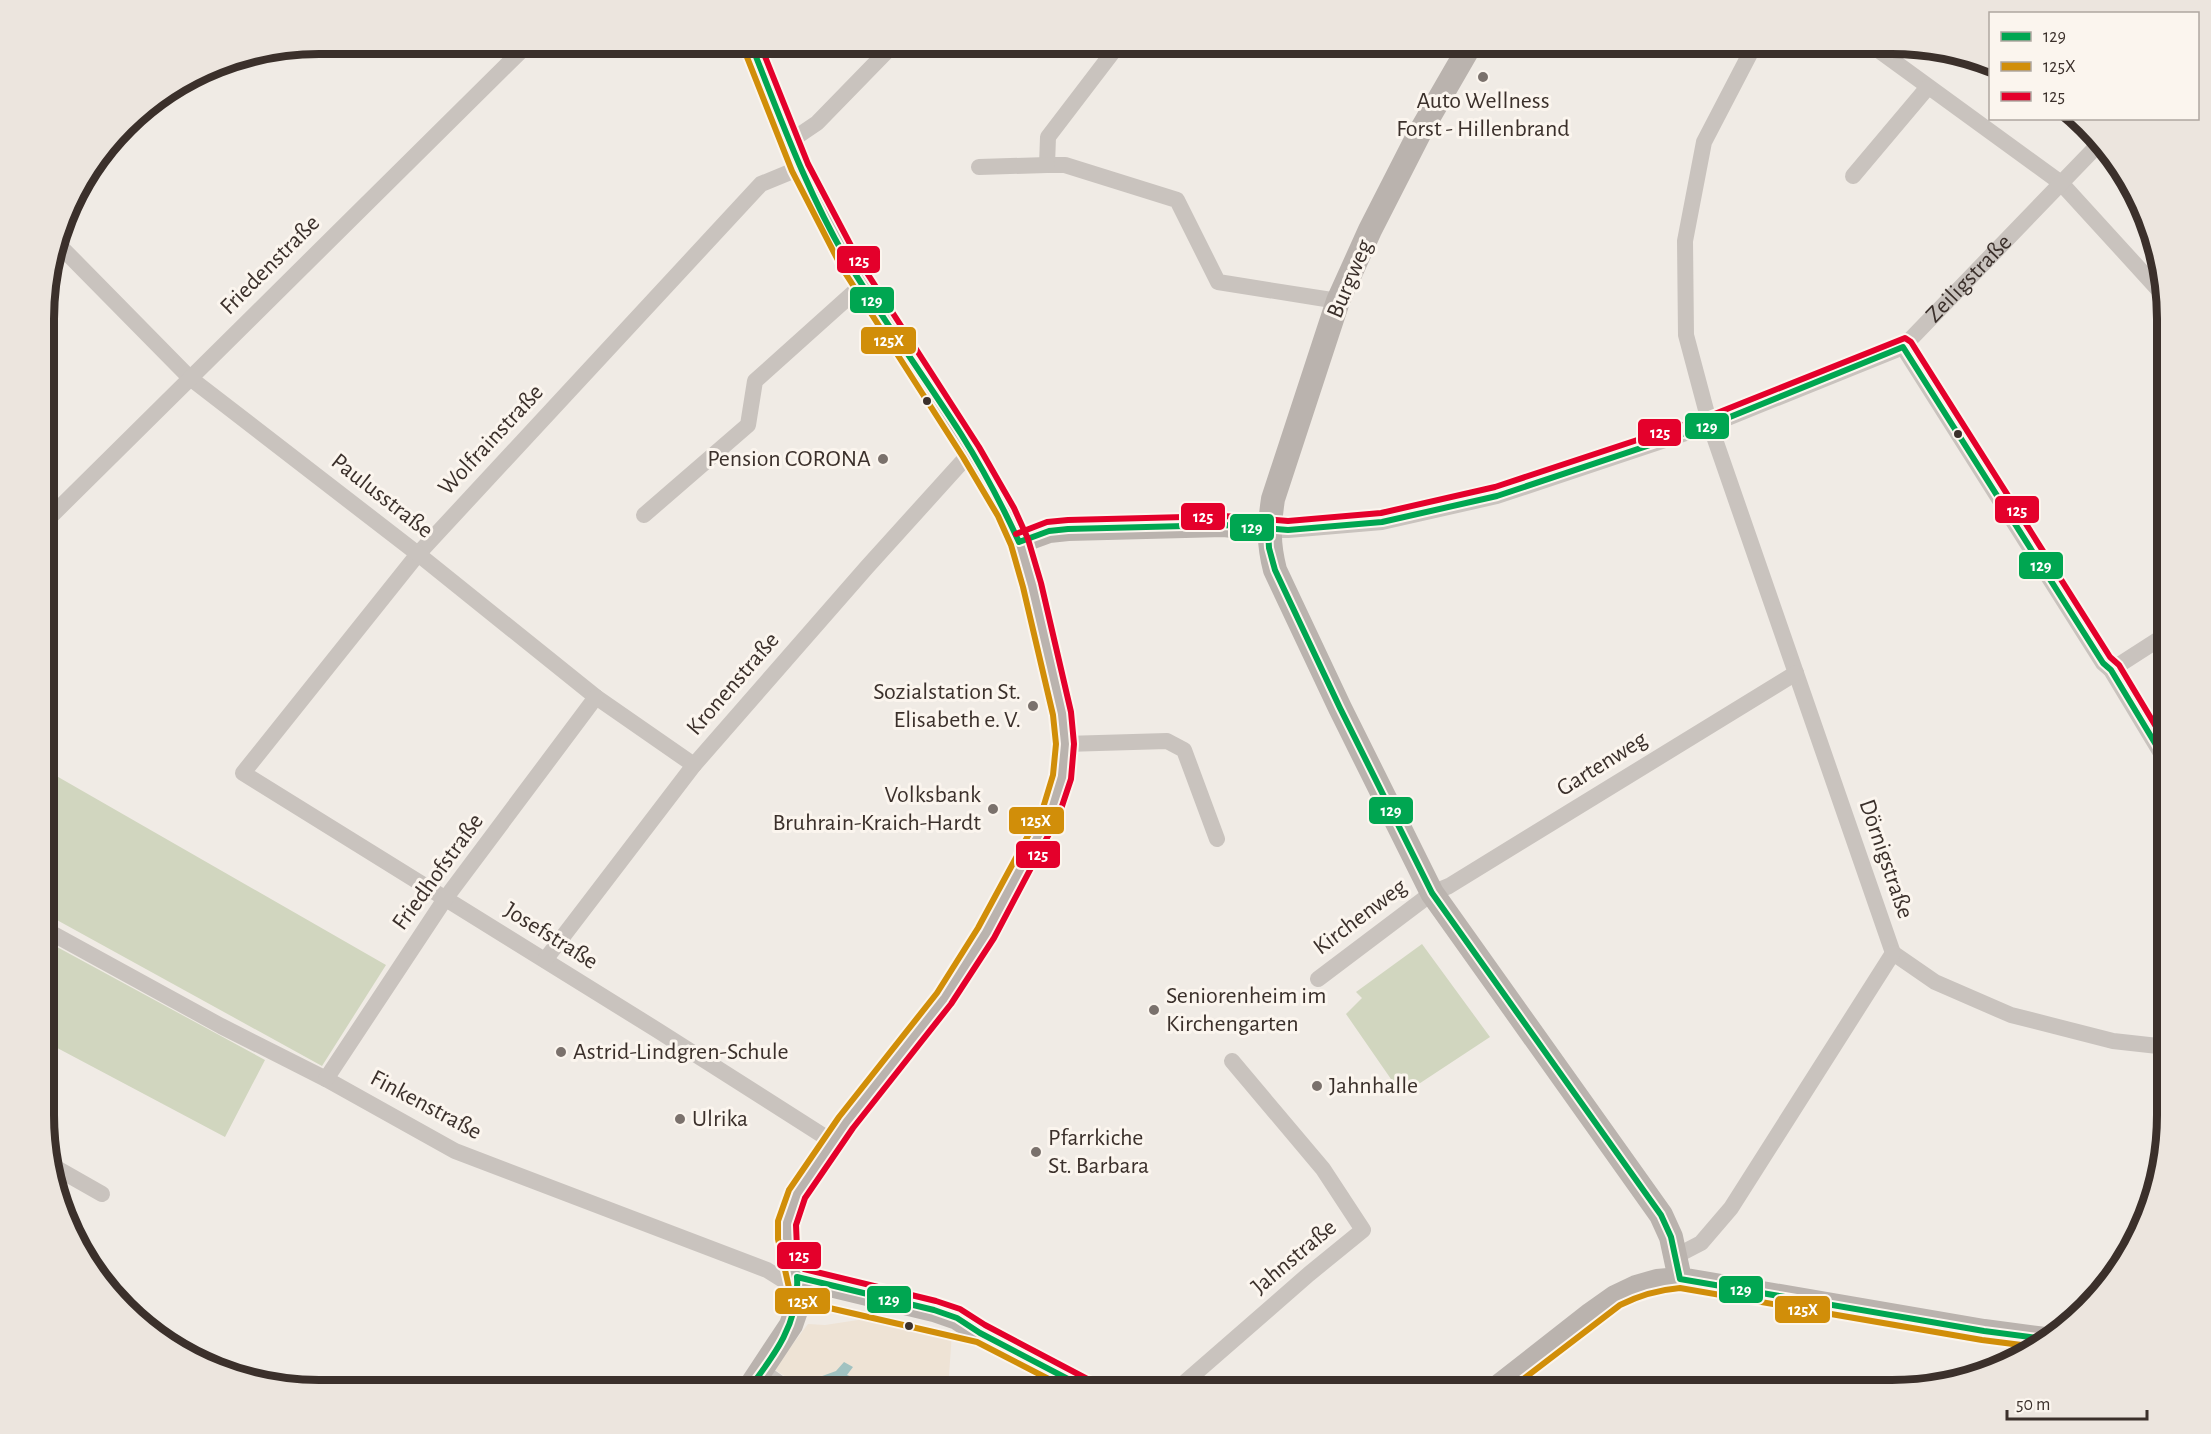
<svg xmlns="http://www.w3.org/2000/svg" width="2211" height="1434" viewBox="0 0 2211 1434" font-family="'Alegreya Sans',sans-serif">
  <rect width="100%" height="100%" fill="#f0ebe5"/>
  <path fill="#d1d6bf" d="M46,770l340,195 -64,101 -276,-152z
    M46,941l219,119 -40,77 -179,-95z
    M1422,944l68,93 -88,58 -56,-81 16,-16 -6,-6z"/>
  <path fill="#eee3d5" d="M861,1310l91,22 -4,58h-148l-5,-7 -21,-14 34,-45 17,1 33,-5z"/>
  <path fill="#a1c2c1" d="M844,1362l9,5 -6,8 11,4 13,-2v3l-32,10h-21l-4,-11 22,-8z"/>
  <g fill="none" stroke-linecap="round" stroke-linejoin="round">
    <g stroke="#c9c3be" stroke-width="16">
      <path d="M1119,44l-71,93 -1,28h18l112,35 41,82 120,19"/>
      <path d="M1755,44l-51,98 -19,99 1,94 24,90 183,528"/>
      <path d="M1870,44l191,139 105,115"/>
      <path d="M789,142l28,-19 77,-79"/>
      <path d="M979,167l68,-2"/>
      <path d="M800,168l-39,16 -343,370 -175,219 414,257 176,112"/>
      <path d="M1853,176l75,-89"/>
      <path d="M58,244l132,134 228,176 178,143 98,68"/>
      <path d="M1903,347l200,316 8,7 56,93"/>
      <path d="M644,515l104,-90 7,-44 107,-96"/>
      <path d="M46,521l482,-477"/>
      <path id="s1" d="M1268,530h20l94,-8 115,-26 213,-71 193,-78 194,-201"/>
      <path d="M2111,670l56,-36"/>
      <path d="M1065,744l102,-3 17,9 33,89"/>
      <path d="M46,930l175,96 105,53 129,72 312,119 32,20"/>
      <path d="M1893,953l42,29 76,33 102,26 54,6"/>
      <path d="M545,960l149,-195 173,-198 104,-115"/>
      <path d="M1318,979l114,-86 17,-7 347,-213"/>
      <path d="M326,1079l119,-180 151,-202"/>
      <path d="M51,1165l51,29"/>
      <path d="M1676,1256l25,-13 30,-35 162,-255"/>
      <path d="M762,1371l27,19"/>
      <path d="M1176,1390l133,-116 54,-44 -40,-61 -91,-108"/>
    </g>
    <path stroke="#bab3ae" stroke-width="24" d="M1471,44l-52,90 -49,96 -32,71 -65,198c-4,27 -5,44 2,71l65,138 92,185 229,322 10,22 9,42
      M1019,542l30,-11 19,-2 156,-4 44,5
      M797,1277l137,33 23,8 23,15 109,57
      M748,1390l43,-65 8,-23v-12l-12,-51v-16l10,-29 49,-71 98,-125 42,-65 65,-121 11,-35 3,-33 -3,-30 -30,-129 -13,-43 -13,-30 -35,-60 -121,-188 -50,-96 -49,-124
      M1494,1390l97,-76 24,-17 21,-10 21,-6 23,-2 304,52 61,8"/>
    <g stroke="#fbf5ee" stroke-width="10">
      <path id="bus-1" d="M751,44c30,76 58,153 100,223 35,57 74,111 110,167 22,35 41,71 58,108
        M1268,530l1,18 6,22 65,138 92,185 229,322 10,22 9,42 304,52 61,8
        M1019,542l30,-11 19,-2 156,-4 64,5 94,-8 115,-26 213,-71 193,-78 200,316 8,7 56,93
        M748,1390c26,-34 52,-68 49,-113l137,33 23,8 23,15 109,57"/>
    </g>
    <g stroke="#fbf5ee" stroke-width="10">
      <path id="bus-2" d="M743,47l49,124 50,97 121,189 35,59 13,29 12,42 30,128 3,29 -3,31 -10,33 -65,120 -41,65 -98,124 -50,73 -11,31v18l12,53 4,6 18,6 165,38 93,48
        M1509,1390l111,-85c20,-10 37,-15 60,-17l302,52 55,7"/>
    </g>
    <g stroke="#fbf5ee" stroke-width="10">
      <path id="bus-3" d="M760,44l48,120 50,95 121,188 35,61 14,31 13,44 30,129 3,32 -3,35 -12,36 -65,123 -43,66 -98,124 -48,70 -9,27 1,24 7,20 132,32 24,8 25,16 108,57
        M1016,534l31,-12 21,-2 156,-4 64,5 93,-8 114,-26 212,-70 198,-79 6,4 199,315 9,8 48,80"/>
    </g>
    <use href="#bus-1" stroke="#00a651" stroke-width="6"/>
    <use href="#bus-2" stroke="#d18e09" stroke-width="6"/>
    <use href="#bus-3" stroke="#e4002b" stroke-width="6"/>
  </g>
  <g fill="#7a716c" stroke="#fbf5ee" stroke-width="2">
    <circle cx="1483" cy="77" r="6"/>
    <circle cx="883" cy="459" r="6"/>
    <circle cx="1033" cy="706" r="6"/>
    <circle cx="993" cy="809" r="6"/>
    <circle cx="1154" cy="1010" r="6"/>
    <circle cx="561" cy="1052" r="6"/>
    <circle cx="1317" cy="1086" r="6"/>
    <circle cx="680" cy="1119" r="6"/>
    <circle cx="1036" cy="1152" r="6"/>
  </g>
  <g fill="#3b302b" stroke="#fbf5ee" stroke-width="2">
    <circle cx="927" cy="401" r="5"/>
    <circle cx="1958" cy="434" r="5"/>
    <circle cx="909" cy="1326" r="5"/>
  </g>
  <g text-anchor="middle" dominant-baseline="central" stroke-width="6" stroke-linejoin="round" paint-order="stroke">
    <g font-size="24" fill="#3b302b" stroke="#fbf5ee" text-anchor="start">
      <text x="1483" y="101" text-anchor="middle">Auto Wellness<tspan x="1483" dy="28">Forst - Hillenbrand</tspan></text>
      <text x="871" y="459" text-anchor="end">Pension CORONA</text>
      <text x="1021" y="692" text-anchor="end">Sozialstation St.<tspan x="1021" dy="28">Elisabeth e. V.</tspan></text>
      <text x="981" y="795" text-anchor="end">Volksbank<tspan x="981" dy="28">Bruhrain-Kraich-Hardt</tspan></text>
      <text x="1166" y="996">Seniorenheim im<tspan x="1166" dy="28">Kirchengarten</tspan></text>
      <text x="573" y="1052">Astrid-Lindgren-Schule</text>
      <text x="1329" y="1086">Jahnhalle</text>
      <text x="692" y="1119">Ulrika</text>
      <text x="1048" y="1138">Pfarrkiche<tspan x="1048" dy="28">St. Barbara</tspan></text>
    </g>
    <g font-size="24" fill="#3b302b" stroke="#fbf5ee">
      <text transform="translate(270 265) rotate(-45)">Friedenstraße</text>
      <text stroke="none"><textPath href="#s1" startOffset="760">Zeiligstraße</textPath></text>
      <text transform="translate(1350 279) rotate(-67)">Burgweg</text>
      <text transform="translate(491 440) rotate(-47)">Wolfrainstraße</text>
      <text transform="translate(382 496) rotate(38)">Paulusstraße</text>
      <text transform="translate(733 684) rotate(-49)">Kronenstraße</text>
      <text transform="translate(1602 764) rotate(-32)">Gartenweg</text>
      <text transform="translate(1886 859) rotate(71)">Dörnigstraße</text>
      <text transform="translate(438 872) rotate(-54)">Friedhofstraße</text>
      <text transform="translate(1360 917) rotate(-37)">Kirchenweg</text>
      <text transform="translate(551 936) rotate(32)">Josefstraße</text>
      <text transform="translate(426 1105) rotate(28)">Finkenstraße</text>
      <text transform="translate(1294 1257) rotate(-40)">Jahnstraße</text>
    </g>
  </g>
  <path d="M0 0H2211V1434H0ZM319 54H1892A265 265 0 0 1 2157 319V1115A265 265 0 0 1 1892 1380H319A265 265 0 0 1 54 1115V319A265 265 0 0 1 319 54Z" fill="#ece5de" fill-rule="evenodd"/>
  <path fill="none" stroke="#3b302b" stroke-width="8" d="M319 54H1892A265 265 0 0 1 2157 319V1115A265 265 0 0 1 1892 1380H319A265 265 0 0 1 54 1115V319A265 265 0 0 1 319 54Z"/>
  <g stroke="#fbf5ee" stroke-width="2">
    <rect x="836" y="245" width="45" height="29" rx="6" fill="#e4002b"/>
    <rect x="849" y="286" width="46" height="28" rx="6" fill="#00a651"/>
    <rect x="860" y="326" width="57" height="29" rx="6" fill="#d18e09"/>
    <rect x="1684" y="412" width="46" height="28" rx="6" fill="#00a651"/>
    <rect x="1637" y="418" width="45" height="29" rx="6" fill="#e4002b"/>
    <rect x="1994" y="495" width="46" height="29" rx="6" fill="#e4002b"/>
    <rect x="1180" y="502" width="46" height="29" rx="6" fill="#e4002b"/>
    <rect x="1229" y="513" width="46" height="29" rx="6" fill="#00a651"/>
    <rect x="2018" y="551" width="46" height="29" rx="6" fill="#00a651"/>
    <rect x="1368" y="796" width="46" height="29" rx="6" fill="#00a651"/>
    <rect x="1008" y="806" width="57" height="29" rx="6" fill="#d18e09"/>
    <rect x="1015" y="840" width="46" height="29" rx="6" fill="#e4002b"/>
    <rect x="776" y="1241" width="46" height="29" rx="6" fill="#e4002b"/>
    <rect x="1718" y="1275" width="46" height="29" rx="6" fill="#00a651"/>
    <rect x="866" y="1285" width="46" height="29" rx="6" fill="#00a651"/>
    <rect x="774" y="1287" width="57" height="28" rx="6" fill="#d18e09"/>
    <rect x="1774" y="1295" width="57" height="29" rx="6" fill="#d18e09"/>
  </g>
  <g font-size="16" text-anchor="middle" font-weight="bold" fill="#fff">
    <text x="859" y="266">125</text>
    <text x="872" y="306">129</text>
    <text x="889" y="346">125X</text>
    <text x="1707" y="432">129</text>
    <text x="1660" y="438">125</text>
    <text x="2017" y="516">125</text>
    <text x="1203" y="522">125</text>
    <text x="1252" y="533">129</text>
    <text x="2041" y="571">129</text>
    <text x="1391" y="816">129</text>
    <text x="1036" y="826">125X</text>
    <text x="1038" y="860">125</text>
    <text x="799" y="1261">125</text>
    <text x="1741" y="1295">129</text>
    <text x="889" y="1305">129</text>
    <text x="803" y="1307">125X</text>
    <text x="1803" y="1315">125X</text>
  </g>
  <rect x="1989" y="12" width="210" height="108" fill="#fbf5ee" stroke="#aea6a0" stroke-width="1.5"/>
  <rect x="2001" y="32" width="30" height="9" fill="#00a651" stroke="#aea6a0" stroke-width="1.5"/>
  <text x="2043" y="42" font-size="18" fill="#3b302b">129</text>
  <rect x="2001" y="62" width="30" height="9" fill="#d18e09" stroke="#aea6a0" stroke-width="1.5"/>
  <text x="2043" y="72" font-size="18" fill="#3b302b">125X</text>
  <rect x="2001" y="92" width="30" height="9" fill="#e4002b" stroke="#aea6a0" stroke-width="1.5"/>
  <text x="2043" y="102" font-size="18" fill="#3b302b">125</text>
  <path d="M2007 1410v9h140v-9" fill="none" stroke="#3b302b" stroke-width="3"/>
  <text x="2016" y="1410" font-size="18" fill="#3b302b" stroke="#fbf5ee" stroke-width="4.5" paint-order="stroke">50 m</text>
</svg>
